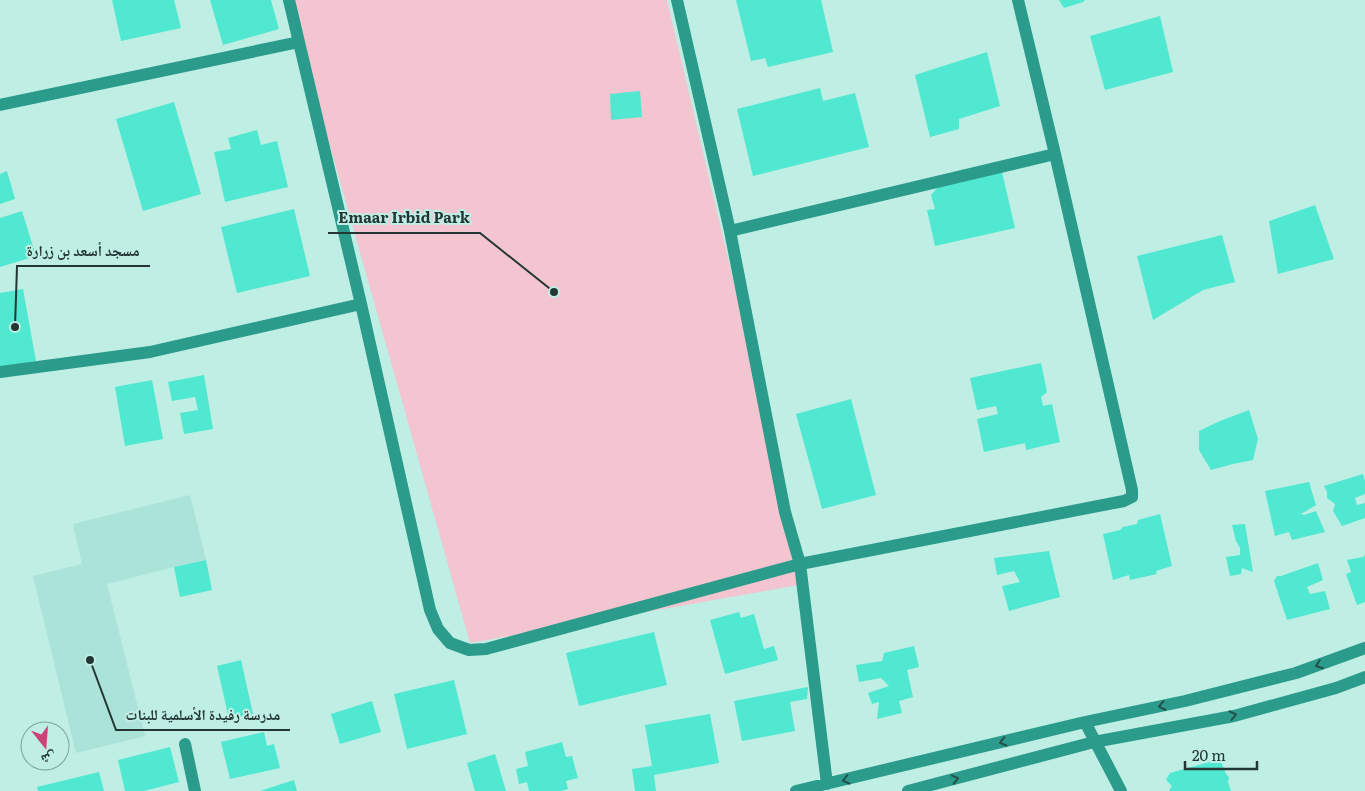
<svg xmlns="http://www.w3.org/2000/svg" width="1365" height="791" viewBox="0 0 1365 791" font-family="Literata,'Noto Naskh Arabic',serif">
  <rect width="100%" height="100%" fill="#beeee4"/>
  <path fill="#abe3d9" d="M190,495l16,65 -32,7 -67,17 38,152 -69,17 -43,-177 49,-12 -9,-40z"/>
  <path fill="#f2c5d0" d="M289,0h378l138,584 -335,59z"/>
  <path fill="#50e8d1" d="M112,0h62l7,28 -60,13z
    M210,0h61l8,29 -56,16z
    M736,0h85l12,52 -65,15 -3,-9 -14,3z
    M1059,0h26l-2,2 -19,6z
    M1160,16l13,56 -68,18 -15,-54z
    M987,52l13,54 -41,13v10l-29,8 -15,-62z
    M820,88l3,13 32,-8 14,54 -116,29 -16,-67z
    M640,91l2,26 -31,3 -1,-26z
    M174,102l27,92 -58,17 -27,-92z
    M257,130l4,15 16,-4 11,46 -63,15 -11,-50 17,-3 -3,-11z
    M7,171l8,28 -15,5v-30z
    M1002,172l13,56 -80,18 -8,-36 8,-1 -4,-14 8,-9z
    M1315,205l19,54 -56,15 -9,-53z
    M294,209l16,67 -73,17 -16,-66z
    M22,211l14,45 -36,11v-49z
    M1222,235l13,47 -32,8 -50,30 -16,-64z
    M23,289l13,72 -36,7v-75z
    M1041,363l6,29 -6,5 2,9 9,-2 8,38 -34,8 -1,-7 -41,9 -7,-33 21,-5 -2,-8 -19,4 -7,-32z
    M204,375l9,54 -29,5 -4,-21 18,-3 -3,-13 -23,4 -4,-19z
    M152,380l11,59 -38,7 -10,-59z
    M851,399l25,96 -54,14 -26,-95z
    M1249,410l9,29 -5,21 -20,4 -22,6 -12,-20v-19l21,-10z
    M1363,474l2,7v13l-10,4 2,7 8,-2v15l-23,8 -9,-15 2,-7 -8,-6v-6l-3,-6z
    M1309,482l7,23 -15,9 3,1 12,-4 9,21 -33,8 -3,-8 -14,4 -10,-45z
    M1160,514l12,52 -16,5 1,3 -27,6 -1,-5 -16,5 -10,-46 17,-4 3,-3 14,-3 1,-4z
    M1245,524l8,48 -11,-4 -1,6 -11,2 -4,-19 14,-2v-7l-4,-7 -4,-16z
    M1049,551l11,46 -51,14 -7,-25 18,-4 -6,-11 -17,4 -3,-17z
    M1365,555v47l-8,3 -11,-31 5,-2 -4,-12 16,-3z
    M206,560l6,30 -32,7 -6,-30z
    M1318,563l5,17 -16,7 3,7 15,-3 5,18 -43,11 -13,-39 3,-5h4z
    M739,612l2,6 13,-4 10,35 10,-3 4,14 -53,14 -15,-54z
    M654,632l13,53 -88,21 -13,-53z
    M914,646l5,21 -12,3 6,27 -14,4 3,12 -25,6 2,-17 -7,2 -4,-11 21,-7 -8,-8 -22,4 -3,-17 26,-4 2,-8z
    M241,660l12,54 -24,5 -12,-53z
    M454,680l13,54 -60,15 -13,-55z
    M808,687l-1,12 -17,3 5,29 -53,10 -8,-40z
    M372,701l9,31 -41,12 -9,-30z
    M710,714l9,49 -65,12 2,16h-21l-3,-22 20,-3 -7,-41z
    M264,732l3,14 7,-2 6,24 -50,11 -9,-37z
    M562,742l4,15 6,-1 6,22 -12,3 2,8 -7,2h-32l-2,-9 -8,2 -3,-15 12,-3 -3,-14z
    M170,747l9,35 -35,9h-19l-7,-31z
    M495,754l11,37h-31l-8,-28z
    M1220,759l6,15 3,3 -1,5 3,9h-62l3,-5 -6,-6 4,-7z
    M99,772l5,19h-66l-1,-4z
    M294,780l3,11h-37z"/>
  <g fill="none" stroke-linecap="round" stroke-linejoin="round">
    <path stroke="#2b9b8b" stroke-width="12" d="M289,0l72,304 69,306 8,19 12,14 19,7 17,-1 314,-85 324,-63 8,-4v-7l-77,-336 -37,-154
      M677,0l53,231 55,281 15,52 27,220
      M0,105l299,-63
      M730,231l325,-77
      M0,372l150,-20 211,-48
      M1085,722l36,69
      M185,744l10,47
      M796,791l289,-69 100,-21 111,-28 69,-25
      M908,791l186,-49 140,-26 102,-28 29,-11"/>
  </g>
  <defs><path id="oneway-chevron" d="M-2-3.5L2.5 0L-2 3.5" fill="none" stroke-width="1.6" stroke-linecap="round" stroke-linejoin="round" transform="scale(1.25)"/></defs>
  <g stroke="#254f49">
    <use href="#oneway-chevron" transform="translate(1319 665) rotate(160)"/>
    <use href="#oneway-chevron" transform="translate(1162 706) rotate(168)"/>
    <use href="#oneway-chevron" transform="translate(1233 715) rotate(-13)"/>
    <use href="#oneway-chevron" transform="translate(1003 742) rotate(166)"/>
    <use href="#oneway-chevron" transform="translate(955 779) rotate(-15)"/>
    <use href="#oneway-chevron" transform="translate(846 780) rotate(166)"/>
  </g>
  <path fill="none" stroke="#233633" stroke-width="2" d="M554 292L480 233H328M15 327L17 266H150M90 660L116 730H290"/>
  <g fill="#233633" stroke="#beeee4" stroke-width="2">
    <circle cx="554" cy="292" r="5"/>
    <circle cx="15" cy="327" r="5"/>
    <circle cx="90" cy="660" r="5"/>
  </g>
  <g font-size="15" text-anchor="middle" font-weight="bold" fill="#233633" stroke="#beeee4" stroke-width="4" stroke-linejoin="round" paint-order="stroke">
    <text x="404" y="223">Emaar Irbid Park</text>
    <text x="83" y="256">مسجد أسعد بن زرارة</text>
    <text x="203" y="720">مدرسة رفيدة الأسلمية للبنات</text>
  </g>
  <g transform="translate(45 746) rotate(163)"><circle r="24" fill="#beeee4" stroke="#80a49d"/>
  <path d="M0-4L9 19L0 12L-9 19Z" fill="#ce4277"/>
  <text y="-8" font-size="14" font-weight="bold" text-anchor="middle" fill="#233633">ش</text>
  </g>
  <path d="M1185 761v8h72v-8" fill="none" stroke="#233633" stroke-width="2.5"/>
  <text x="1192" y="761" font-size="15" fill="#233633" stroke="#beeee4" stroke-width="4" paint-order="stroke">20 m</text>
</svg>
